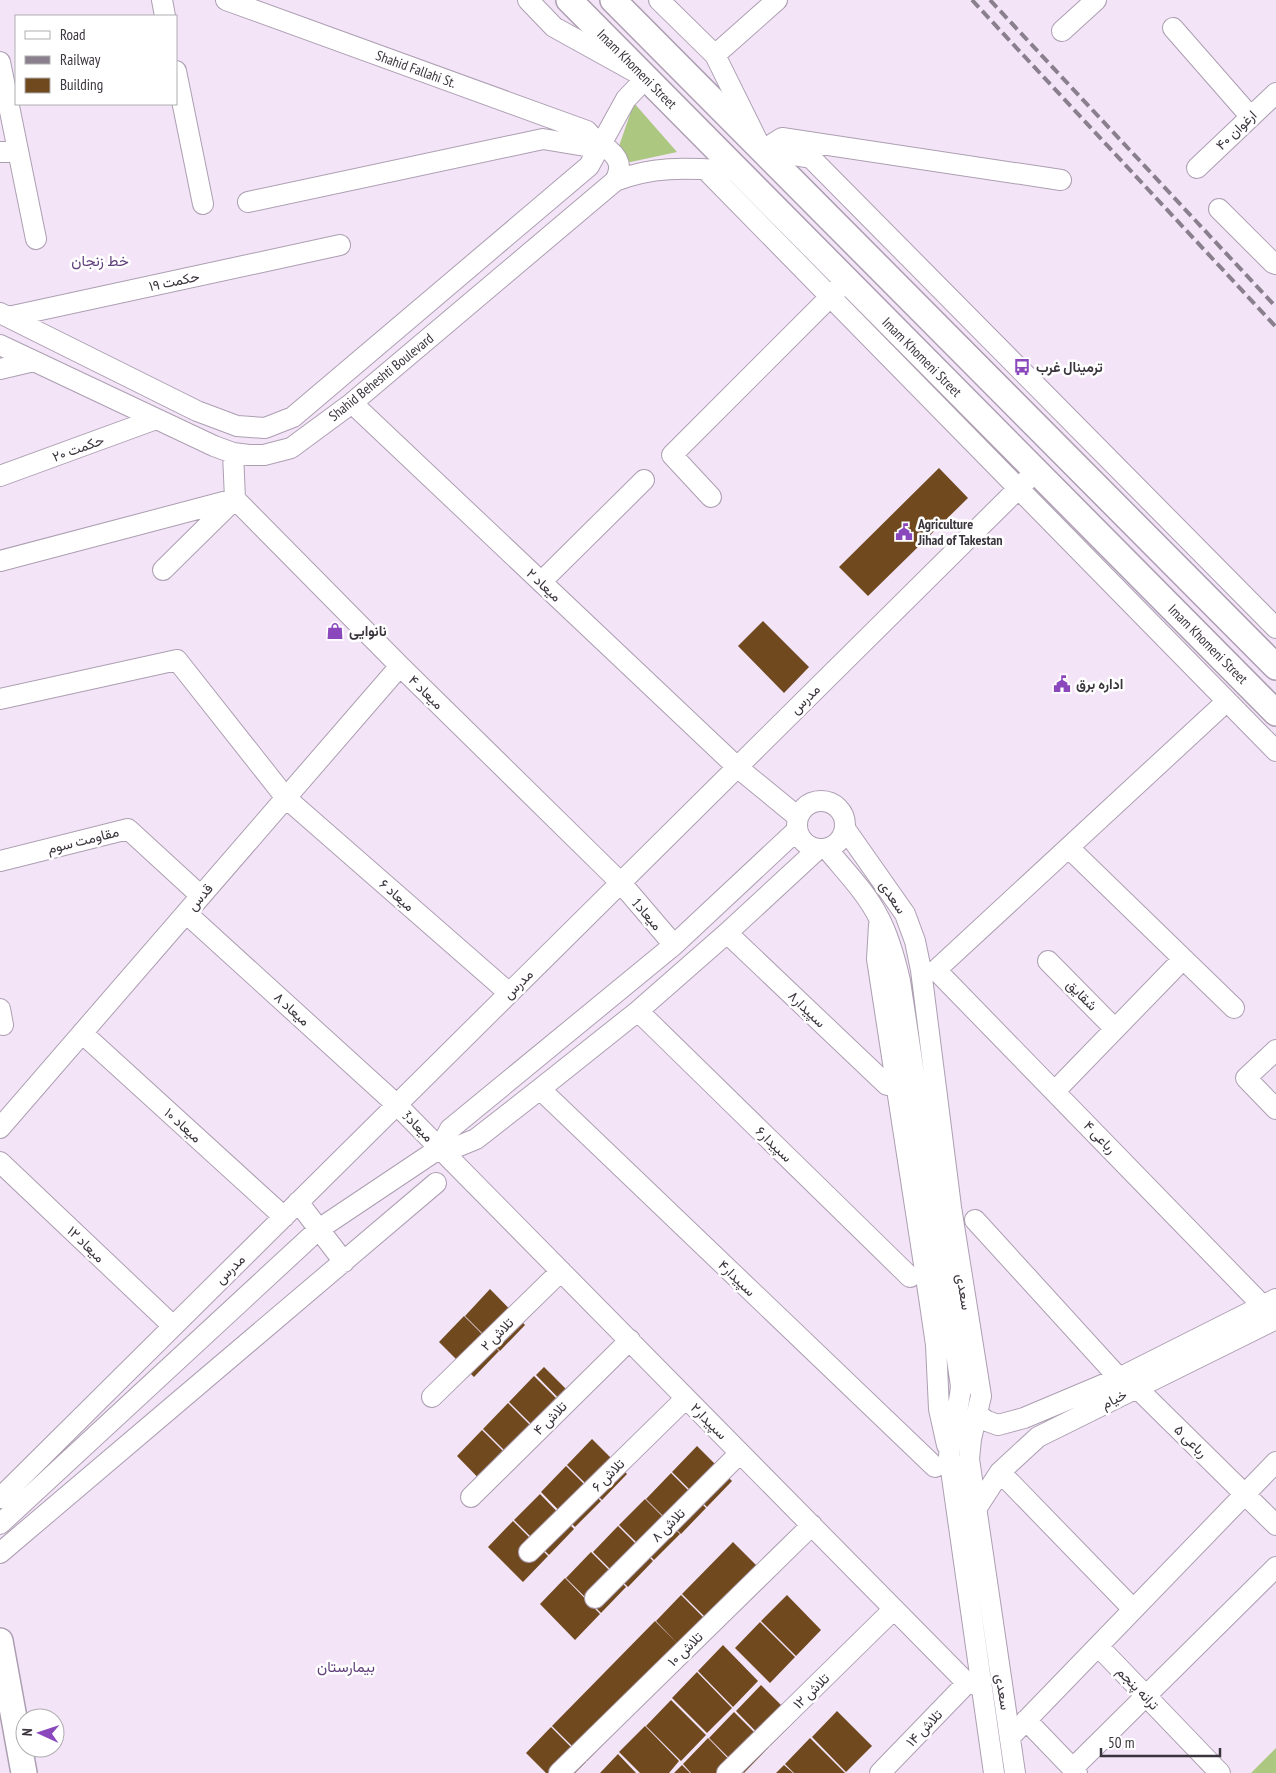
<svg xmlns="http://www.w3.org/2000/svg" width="1276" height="1773" viewBox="0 0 1276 1773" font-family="'PT Sans Narrow',Vazirmatn,sans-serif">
  <rect width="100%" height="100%" fill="#f3e4f8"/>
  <path fill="#acc780" d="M634,103l43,49 -65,14z
    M1276,1748v25h-25z"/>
  <path fill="#70491f" d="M939,468l29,30 -100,98 -29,-29z
    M763,621l46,46 -25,26 -46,-47z
    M490,1289l35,36 -25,26 -35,-35z
    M464,1316l35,35 -25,26 -35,-35z
    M544,1367l35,35 -9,8 -34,-35z
    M534,1376l35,35 -25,26 -35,-35z
    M508,1403l35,35 -25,26 -35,-35z
    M482,1430l35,35 -26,26 -34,-35z
    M592,1439l35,35 -25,26 -35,-35z
    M697,1446l35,35 -25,26 -35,-35z
    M566,1466l35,35 -26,26 -34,-35z
    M671,1473l35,35 -25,26 -35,-35z
    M540,1494l34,35 -25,26 -35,-35z
    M645,1499l35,35 -26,26 -35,-35z
    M513,1521l35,35 -25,26 -35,-35z
    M618,1526l35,35 -25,26 -35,-35z
    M733,1542l35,35 -51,52 -35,-35z
    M591,1552l35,35 -25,26 -35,-35z
    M565,1578l35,36 -25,26 -35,-36z
    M681,1595l35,35 -129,131 -35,-35 103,-105 23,23 -22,-23z
    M787,1595l34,35 -25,26 -35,-35z
    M760,1622l35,35 -25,26 -35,-35z
    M723,1645l35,36 -25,26 -35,-36z
    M697,1672l35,36 -25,25 -35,-35z
    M761,1685l35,35 -26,26 -34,-35z
    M671,1700l35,35 -25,26 -35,-35z
    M837,1711l35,35 -26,26 -34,-35z
    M734,1712l35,35 -25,26 -35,-35z
    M645,1726l34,35 -10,12h-29l-21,-21z
    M551,1727l35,35 -11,11h-29l-20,-20z
    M708,1738l34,35h-51l-8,-9z
    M810,1738l35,35h-51l-9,-9z
    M618,1754l18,19h-36z
    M682,1765l8,8h-16z
    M784,1765l9,8h-17z"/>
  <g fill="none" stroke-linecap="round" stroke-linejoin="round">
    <g stroke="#ad9fb2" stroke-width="22">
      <path id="minor" d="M162,0l3,16
        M226,0l361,131 14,16
        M659,0l56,55 42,85
        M1173,28l77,88
        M1062,31l34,-31
        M715,55l62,-55
        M0,62l36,177
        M176,71l27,133
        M763,150l48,8 465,470
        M763,150l19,-12 279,42
        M0,152l18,-2
        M1197,168l79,-75
        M706,170l570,581
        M248,202l295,-63 66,11c11,9 13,18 6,31
        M1219,209l54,54 3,1
        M0,313l197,98 40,15 28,2 28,-11 296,-251 37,-67 20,-21 -92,-51 -26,-27
        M8,317l332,-72
        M0,345l214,101 19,7 16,2h15l27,-7 61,-45 263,-222c43,-17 80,-12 124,-10
        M0,369l34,-8
        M352,403l385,364 61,50
        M0,476l156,-57
        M711,497l-39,-42 168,-168
        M0,561l235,-62 -2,-46
        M163,570l72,-71 165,167 221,217 53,62
        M541,582l103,-102
        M0,699l177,-39 109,138 223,195
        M1227,701l-291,269 327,336
        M797 825a24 24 0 1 1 48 0a24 24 0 1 1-48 0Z
        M846,830l59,84 10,27 6,29 30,237 30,189 -10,43 -2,20 46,314
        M1069,848l165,160
        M827,849c18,22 39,43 52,69 10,19 16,41 21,63l61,405c-2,24 -10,46 -12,70l45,317
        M0,861l128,-32 73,67
        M186,913l211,192 570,578 14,3
        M879,925l-2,34 52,338 7,48 3,64 8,36
        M727,933l160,152
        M1048,961l67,68
        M0,1009l3,16
        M638,1011l272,266
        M82,1033l202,184
        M1276,1050l-30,28 30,31
        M540,1089l395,378
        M1055,1091l128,-132
        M0,1128l400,-462
        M440,1148l19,-2 17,-7 64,-50 98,-78 89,-78 91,-84
        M0,1162l173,164
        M298,1202l46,60
        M975,1220l144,158
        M1137,1388l139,137
        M432,1397l129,-126
        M978,1415l9,6 11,4 26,-7 95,-40 157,-79
        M1000,1472l133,137
        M471,1497l159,-157
        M0,1498l1036,-1027
        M976,1509l24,-37 38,-35 238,-118
        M0,1524l319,-295 121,-81 10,-19 224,-184 123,-115
        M529,1552l157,-154
        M0,1553l436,-370
        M595,1598l145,-145
        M1098,1646l122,127
        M1026,1720l51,53
        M1010,1737l266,-275
        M1073,1768l203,-201
        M559,1773l253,-248
        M727,1773l167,-164
        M880,1773l87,-90"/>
    </g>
    <g stroke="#ad9fb2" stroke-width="28">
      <path id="major" d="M569,0l707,713
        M613,0l663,667
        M0,1641l24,132"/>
    </g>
    <use href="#minor" stroke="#fff" stroke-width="20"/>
    <use href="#major" stroke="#fff" stroke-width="25"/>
    <path stroke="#8a808d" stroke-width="4" stroke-dasharray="10 5" stroke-linecap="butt" d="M972,0l304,327
      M990,0l286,307"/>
  </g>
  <defs>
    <g id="bus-bare" transform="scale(1.35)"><path d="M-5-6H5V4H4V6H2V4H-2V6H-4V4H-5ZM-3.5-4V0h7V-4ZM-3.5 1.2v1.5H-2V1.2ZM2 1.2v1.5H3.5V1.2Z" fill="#8a48bc" stroke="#fff" stroke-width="2.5" paint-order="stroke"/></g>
    <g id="civic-bare" transform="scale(1.35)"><path d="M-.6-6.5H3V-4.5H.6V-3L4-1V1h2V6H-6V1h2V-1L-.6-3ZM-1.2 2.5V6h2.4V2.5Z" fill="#8a48bc" stroke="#fff" stroke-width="2.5" paint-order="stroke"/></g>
    <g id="shop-bare" transform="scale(1.35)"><path d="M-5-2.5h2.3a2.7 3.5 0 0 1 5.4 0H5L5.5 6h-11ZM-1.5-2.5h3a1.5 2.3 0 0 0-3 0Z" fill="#8a48bc" stroke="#fff" stroke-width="2.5" paint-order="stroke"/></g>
  </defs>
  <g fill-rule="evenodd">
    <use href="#bus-bare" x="1022" y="367"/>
    <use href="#civic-bare" x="904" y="532"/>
    <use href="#shop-bare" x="335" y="631"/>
    <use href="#civic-bare" x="1062" y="684"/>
  </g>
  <g text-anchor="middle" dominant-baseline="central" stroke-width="5" stroke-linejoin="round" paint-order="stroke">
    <g font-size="14" fill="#3a343c" stroke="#fff">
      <text transform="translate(416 69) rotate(20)">Shahid Fallahi St.</text>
      <text transform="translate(637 69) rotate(45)">Imam Khomeni Street</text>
      <text transform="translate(1236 130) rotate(-44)">ارغوان ۴۰</text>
      <text transform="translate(174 281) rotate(-12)">حکمت ۱۹</text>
      <text transform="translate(922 357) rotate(45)">Imam Khomeni Street</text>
      <text transform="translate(381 377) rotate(-39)">Shahid Beheshti Boulevard</text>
      <text transform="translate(78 448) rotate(-20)">حکمت ۲۰</text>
      <text transform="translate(544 585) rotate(43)">میعاد ۲</text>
      <text transform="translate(1208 644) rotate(45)">Imam Khomeni Street</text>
      <text transform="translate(426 692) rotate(44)">میعاد ۴</text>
      <text transform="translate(805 699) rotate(-45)">مدرس</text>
      <text transform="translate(83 840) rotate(-14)">مقاومت سوم</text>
      <text transform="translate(397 895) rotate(41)">میعاد ۶</text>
      <text transform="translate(200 897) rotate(-49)">قدس</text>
      <text transform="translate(893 897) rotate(56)">سعدی</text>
      <text transform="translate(647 914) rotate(49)">میعاد1</text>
      <text transform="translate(518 984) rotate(-45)">مدرس</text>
      <text transform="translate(1082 995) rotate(45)">شقایق</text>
      <text transform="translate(292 1009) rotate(42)">میعاد ۸</text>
      <text transform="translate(807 1009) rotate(44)">سپیدار۸</text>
      <text transform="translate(183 1125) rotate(42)">میعاد ۱۰</text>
      <text transform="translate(418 1126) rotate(45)">میعاد3</text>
      <text transform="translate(1100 1137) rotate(46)">رباعی ۴</text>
      <text transform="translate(774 1144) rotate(44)">سپیدار۶</text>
      <text transform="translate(86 1244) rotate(44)">میعاد ۱۲</text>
      <text transform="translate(230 1269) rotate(-45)">مدرس</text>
      <text transform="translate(737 1278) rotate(44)">سپیدار۴</text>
      <text transform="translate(964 1292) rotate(81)">سعدی</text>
      <text transform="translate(497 1334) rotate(-45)">تلاش ۲</text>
      <text transform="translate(1114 1399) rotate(-27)">خیام</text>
      <text transform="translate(550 1418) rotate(-45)">تلاش ۴</text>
      <text transform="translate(709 1421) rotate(45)">سپیدار۲</text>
      <text transform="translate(1191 1441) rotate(45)">رباعی ۵</text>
      <text transform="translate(608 1475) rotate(-45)">تلاش ۶</text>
      <text transform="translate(668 1525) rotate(-45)">تلاش ۸</text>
      <text transform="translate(685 1649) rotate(-44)">تلاش ۱۰</text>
      <text transform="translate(1138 1688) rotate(46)">ترانه پنجم</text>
      <text transform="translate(811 1691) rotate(-44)">تلاش ۱۲</text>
      <text transform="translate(1003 1692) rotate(81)">سعدی</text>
      <text transform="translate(924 1728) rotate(-46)">تلاش ۱۴</text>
    </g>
    <g font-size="14" font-weight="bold" fill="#3a343c" stroke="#fff" text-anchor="start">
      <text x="1036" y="367">ترمینال غرب</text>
      <text x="918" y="524">Agriculture<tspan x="918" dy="16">Jihad of Takestan</tspan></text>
      <text x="349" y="631">نانوایی</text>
      <text x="1076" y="684">اداره برق</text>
    </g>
    <g font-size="15" fill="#60407b" stroke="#fff">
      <text x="100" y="260">خط زنجان</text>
      <text x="346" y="1666">بیمارستان</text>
    </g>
  </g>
  <rect x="15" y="15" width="162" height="90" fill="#ffffff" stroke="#b0aeb1"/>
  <rect x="25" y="31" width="25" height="8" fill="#ffffff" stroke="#b0aeb1"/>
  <text x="60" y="40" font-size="15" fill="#3a343c">Road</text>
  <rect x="25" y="56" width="25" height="8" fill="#8a808d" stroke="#b0aeb1"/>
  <text x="60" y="65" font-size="15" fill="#3a343c">Railway</text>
  <rect x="25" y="78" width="25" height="15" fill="#70491f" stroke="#b0aeb1"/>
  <text x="60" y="90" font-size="15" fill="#3a343c">Building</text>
  <g transform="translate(40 1733) rotate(273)"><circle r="24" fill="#ffffff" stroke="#b0aeb1"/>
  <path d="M0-4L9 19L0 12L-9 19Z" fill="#8a48bc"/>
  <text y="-8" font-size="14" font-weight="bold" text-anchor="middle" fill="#3a343c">N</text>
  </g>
  <path d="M1101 1748v8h119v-8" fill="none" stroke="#3a343c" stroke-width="2.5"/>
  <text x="1108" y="1748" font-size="15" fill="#3a343c" stroke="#ffffff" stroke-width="4" paint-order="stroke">50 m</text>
</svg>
